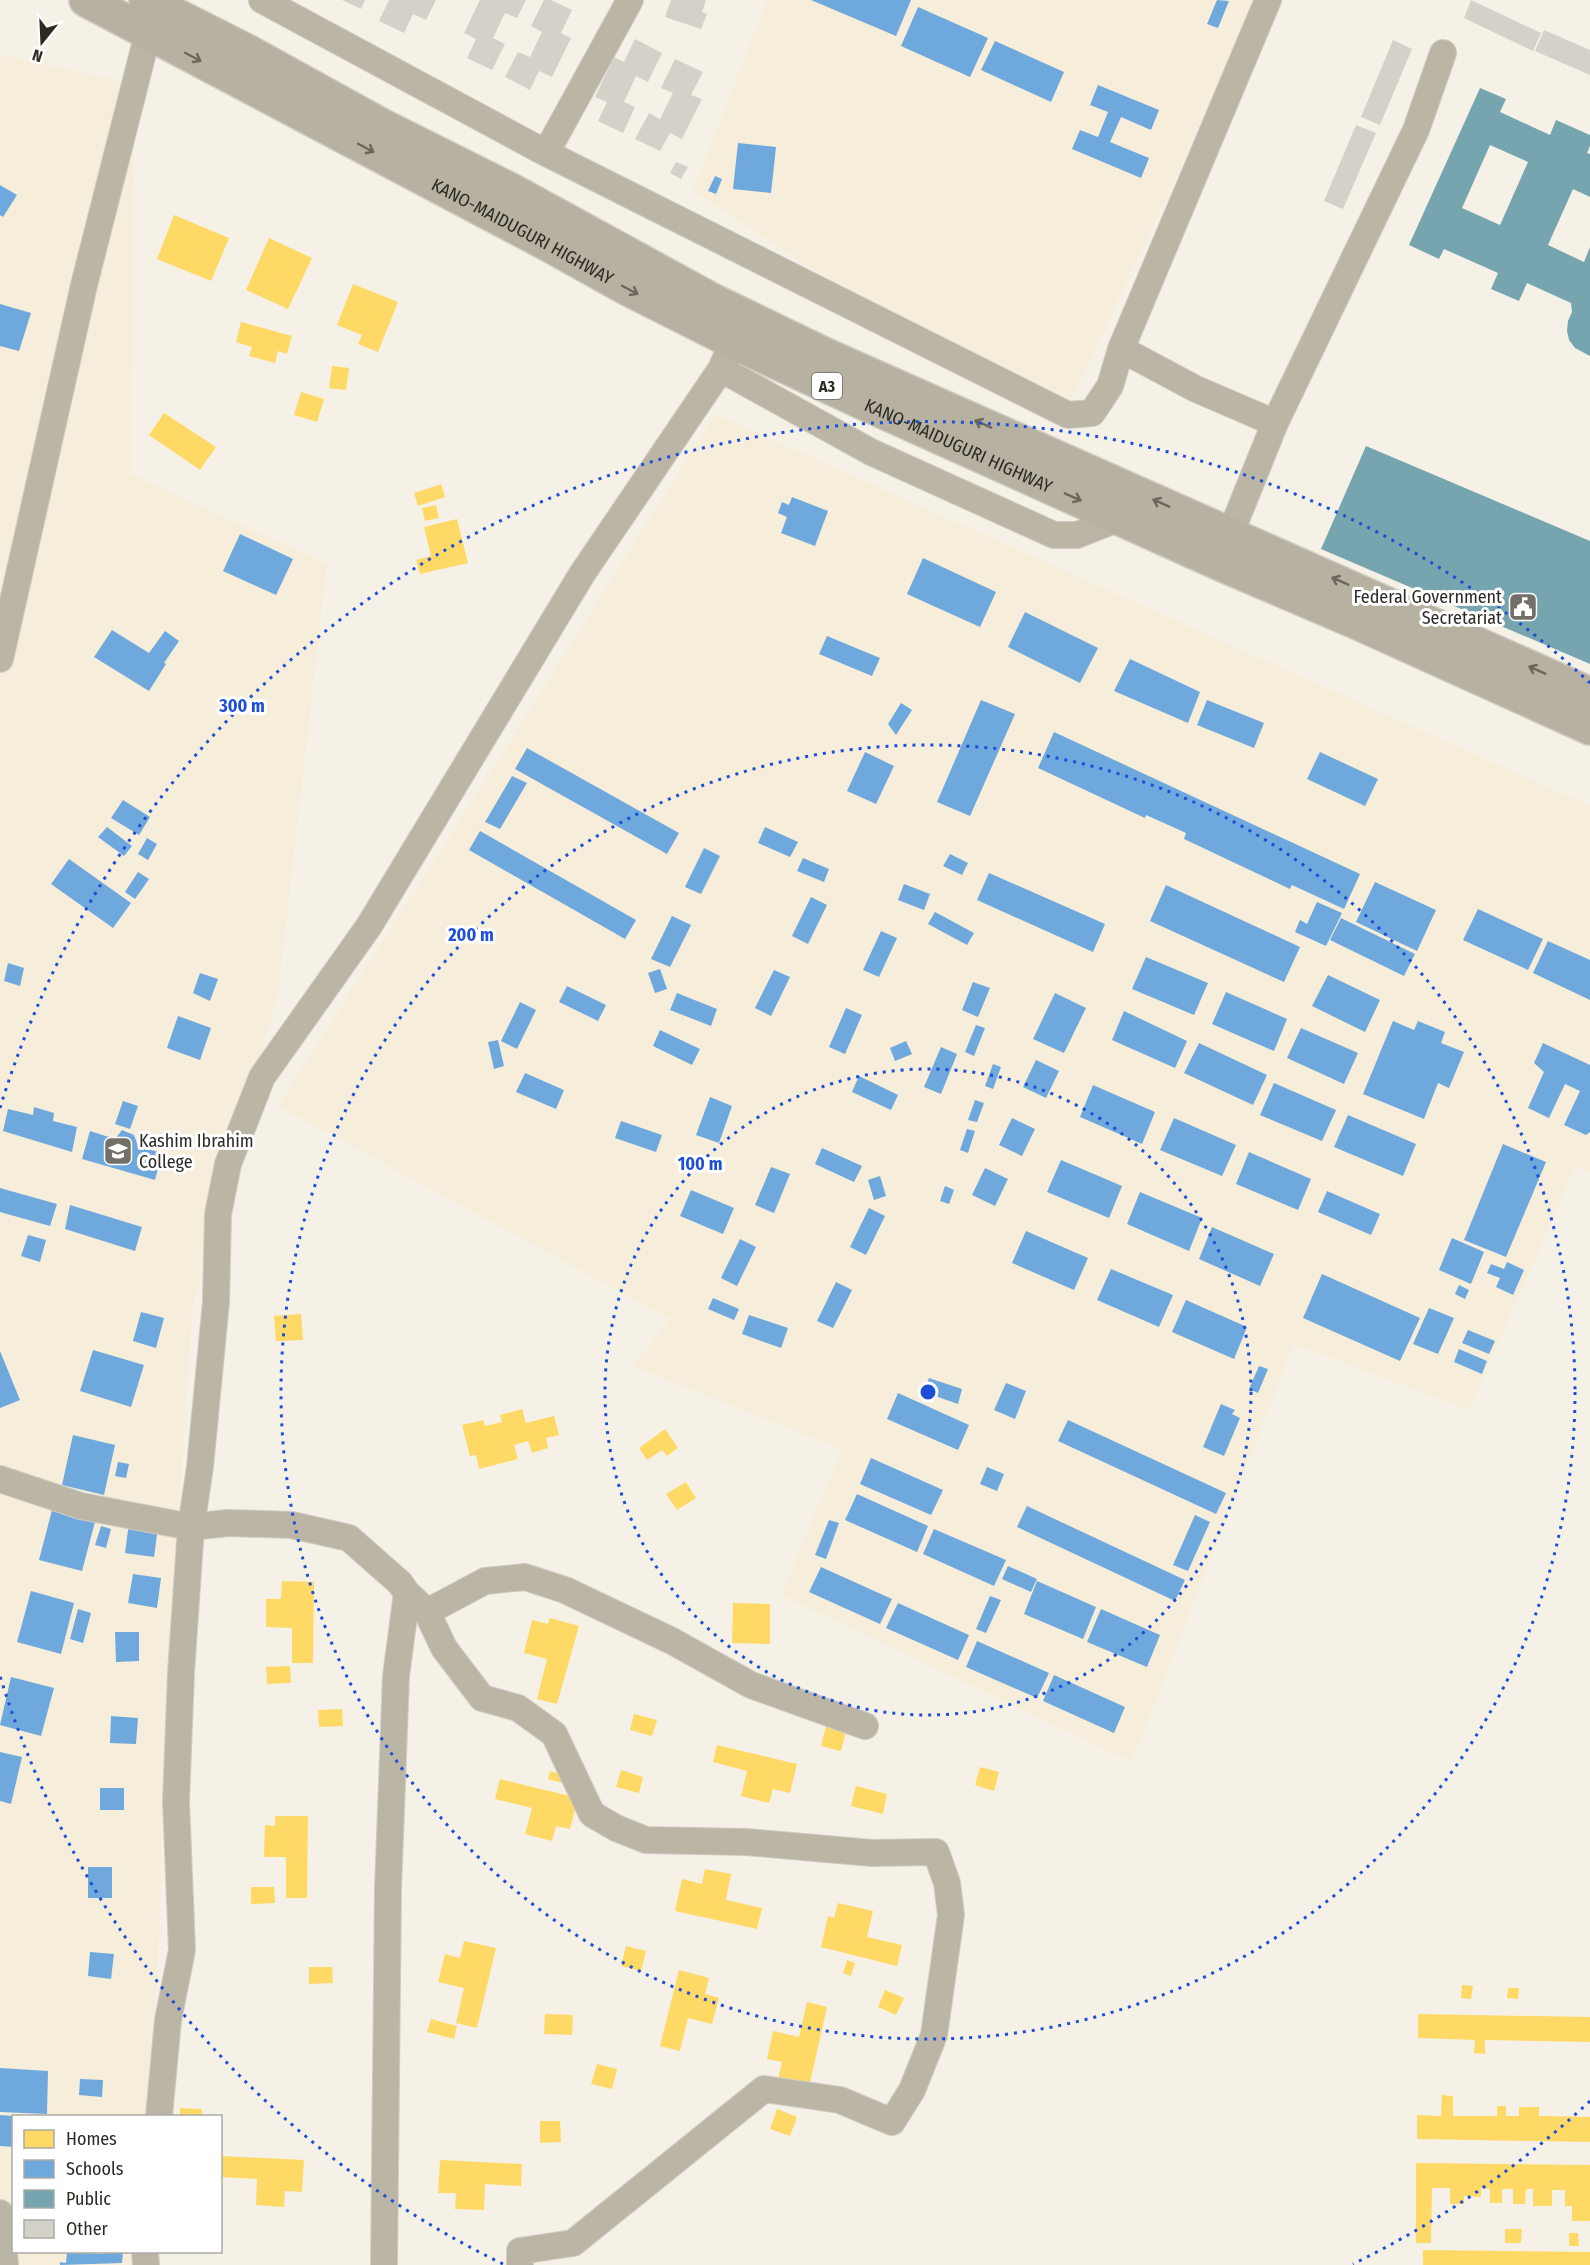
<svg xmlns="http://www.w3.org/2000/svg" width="1590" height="2265" viewBox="0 0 1590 2265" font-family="'Fira Sans Condensed',sans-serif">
  <rect width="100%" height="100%" fill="#f6f1e7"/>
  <path fill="#f6eeda" d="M767,0h491l-188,403 -193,-92 -184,-120z
    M0,54l134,30 -3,390 196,90 -49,430 -86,314 -27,430 -8,253 -9,125h-134v136h124l-1,13h-137z
    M715,414l875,392v366l-14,-7 -107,245 -175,-66 -162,418 -351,-167 61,-146 -210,-83 38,-47 -392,-213 248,-390z"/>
  <path fill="#ffd966" d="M174,215l55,23 -18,43 -54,-22z
    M269,238l43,20 -24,51 -42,-19z
    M353,284l45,18 -20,50 -20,-8 4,-9 -25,-10z
    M241,322l51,14 -5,18 -9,-3 -3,12 -26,-7 3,-9 -16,-5z
    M332,366l17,2 -3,22 -17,-2z
    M301,392l23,7 -7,23 -23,-7z
    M164,413l52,34 -16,23 -51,-35z
    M441,484l4,13 -27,9 -4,-13z
    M436,505l3,13 -14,3 -3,-13z
    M457,519l11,44 -48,11 -4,-14 15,-4 -7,-29z
    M301,1314l2,26 -27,1 -2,-25z
    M522,1409l4,14 28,-7 5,19 -13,3 2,10 -16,5 -4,-12 -14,4 4,14 -39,10 -3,-14 -6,1 -8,-31 21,-5 2,6 17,-4 -2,-7z
    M665,1429l13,19 -11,8 -5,-6 -15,10 -8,-12z
    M686,1482l10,16 -19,12 -11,-16z
    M282,1581l32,1 -1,81h-21v-35l-26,-1v-28h15z
    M733,1603l37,1v40l-38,-1z
    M550,1618l29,8 -22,78 -20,-5 10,-40 -23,-6 8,-33 16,4z
    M290,1666l1,17 -24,1 -1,-17z
    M342,1709l1,17 -24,1 -1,-17z
    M634,1714l23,6 -5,16 -22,-6z
    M826,1726l20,5 -5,20 -20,-5z
    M717,1745l80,19 -7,29 -17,-4 -4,14 -28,-7 6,-25 -34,-9z
    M980,1767l19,5 -5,19 -19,-6z
    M621,1770l22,7 -4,16 -23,-6z
    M550,1771l14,4 -2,8 -14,-4z
    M500,1779l78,19 -8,31 -14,-3 -4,15 -27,-7 7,-26 -37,-9z
    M856,1786l31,8 -4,20 -32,-8z
    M275,1816h33l-1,82h-21v-41h-22l1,-32 10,1z
    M705,1869l26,5 -5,26 36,8 -5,21 -82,-18 7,-32 20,5z
    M251,1887h23l1,16 -24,1z
    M838,1903l35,8 -6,26 35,8 -5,21 -76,-19 7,-31 6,2z
    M464,1941l32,7 -19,80 -21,-5 8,-35 -26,-6 7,-28 15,4z
    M626,1946l20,5 -5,20 -20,-5z
    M847,1960l8,3 -4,13 -8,-3z
    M309,1967h23l1,16 -24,1z
    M679,1970l30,8 -4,16 14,4 -7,26 -24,-6 -8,33 -20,-5z
    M1462,1985l11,1 -2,13 -10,-1z
    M1508,1988h11l-1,11 -11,-1z
    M885,1990l19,8 -8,17 -18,-8z
    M807,2002l20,5 -18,80 -31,-8 4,-17 -15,-3 6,-28 26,6z
    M545,2014l28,1 -1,20 -28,-1z
    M1418,2014l172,3v25l-105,-2v14l-11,-1 1,-13 -57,-2z
    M431,2019l26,7 -3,13 -27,-7z
    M597,2064l20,5 -5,20 -21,-5z
    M1442,2095l11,1v20h44v-10h9v10h13v-9h20v9l51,1v25l-173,-3v-24l24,1z
    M180,2108l22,1v7h-22z
    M777,2109l20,8 -7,19 -20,-7z
    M540,2121h20l1,21 -21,1z
    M222,2156l82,4 -2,32 -17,-1 -1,16 -28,-2 1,-26 -36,-2z
    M440,2160l82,4 -1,22 -36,-2 -1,26 -29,-1 1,-16h-18z
    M1416,2163l174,2v56h-18v-15h-7v-16h-13v16h-19v-17h-7l-1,15h-12v-15h-11v14h-12v-14l-9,-1v9l-17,-1v8h-14v-16h-18l-1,55h-15z
    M1505,2229h17l-1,14h-16z
    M1569,2233h9l1,13h-10z
    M1423,2250l167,2v13h-167z"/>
  <path fill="#6fa8dc" d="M811,0h100l-15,36z
    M1217,0l12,1 -11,27 -11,-4z
    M918,7l70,31 -18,39 -69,-31z
    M995,41l69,31 -13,30 -70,-32z
    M1098,85l61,25 -8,20 -30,-13 -11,25 39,16 -8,20 -69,-29 8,-19 18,7 10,-25 -18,-7z
    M738,143l38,4 -5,46 -38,-4z
    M715,176l7,3 -6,15 -8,-3z
    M0,185l17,10 -14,22 -3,-2z
    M0,304l31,9 -12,38 -19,-5z
    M792,497l36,14 -13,35 -34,-13 6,-16 -9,-4 4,-11 7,3z
    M240,534l53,25 -17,36 -53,-24z
    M923,558l73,34 -16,35 -73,-33z
    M1025,612l73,36 -18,35 -72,-36z
    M112,630l37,23 16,-22 14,10 -15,22 2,1 -17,27 -55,-34z
    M827,636l53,22 -8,18 -53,-22z
    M1130,659l70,33 -12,31 -74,-32z
    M981,700l34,14 -45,102 -33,-14z
    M1207,700l57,23 -10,25 -57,-23z
    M901,703l11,7 -16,25 -8,-11z
    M1054,732l306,142 -16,35 -52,-24 -2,4 -106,-50 2,-6 -40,-18 -1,3 -107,-50z
    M527,748l152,85 -12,21 -152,-85z
    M865,752l29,14 -18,38 -29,-13z
    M1320,752l58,27 -13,27 -58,-27z
    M512,776l15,7 -27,46 -15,-7z
    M123,800l27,17 -11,18 -28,-17z
    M107,827l25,19 -8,10 -26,-19z
    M765,827l33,15 -8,15 -32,-14z
    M480,831l156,89 -11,19 -156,-89z
    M147,838l10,6 -9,16 -10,-6z
    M704,848l16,8 -19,38 -16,-7z
    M950,854l18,9 -6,12 -19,-9z
    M803,858l26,11 -5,13 -27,-11z
    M69,859l62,44 -18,25 -62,-44z
    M138,872l11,7 -14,20 -10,-7z
    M989,873l116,51 -12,28 -116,-52z
    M1375,882l61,28 -19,41 -61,-29z
    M904,884l26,10 -6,16 -26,-10z
    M1166,885l134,62 -16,35 -134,-61z
    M811,897l16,8 -19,39 -16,-8z
    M1317,902l25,11 -16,33 -31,-14 5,-12 7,4z
    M1478,909l65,30 -15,31 -65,-30z
    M935,912l39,21 -7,12 -39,-21z
    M672,916l19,9 -21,42 -19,-8z
    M1341,918l74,36 -11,22 -74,-36z
    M881,931l16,7 -18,39 -16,-7z
    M1548,941l42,19v40l-57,-27z
    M1146,957l62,26 -14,32 -62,-26z
    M8,963l16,5 -4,18 -16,-5z
    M660,969l7,20 -12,4 -7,-20z
    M774,970l16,7 -19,39 -16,-8z
    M200,973l18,6 -8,22 -17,-8z
    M1328,975l52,25 -15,32 -53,-26z
    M973,982l17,6 -12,29 -16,-7z
    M567,986l39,19 -8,16 -39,-19z
    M1226,992l61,27 -13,32 -62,-27z
    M677,993l40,16 -6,17 -41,-16z
    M1055,993l31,15 -22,45 -31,-14z
    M520,1002l16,8 -19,39 -16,-8z
    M846,1008l16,7 -17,39 -16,-7z
    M1124,1011l63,30 -12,27 -63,-28z
    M178,1016l33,12 -11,32 -33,-12z
    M1393,1021l21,9 4,-9 27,11 -4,11 23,9 -15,36 -11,-5 -14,36 -61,-25z
    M976,1025l9,3 -11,28 -9,-4z
    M1301,1028l57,25 -14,31 -57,-26z
    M660,1030l40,19 -8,16 -39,-19z
    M498,1040l6,26 -10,3 -6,-27z
    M906,1041l6,13 -17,7 -5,-13z
    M1199,1043l68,32 -14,30 -69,-32z
    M1543,1043l47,22v67l-4,3 -22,-10 16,-34 -15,-7 -16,34 -21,-10 16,-36 -10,-9z
    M941,1047l16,7 -16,40 -17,-7z
    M1036,1060l23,11 -13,27 -23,-11z
    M993,1064l8,3 -8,22 -8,-3z
    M525,1073l39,17 -8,19 -40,-17z
    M859,1076l39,19 -7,15 -39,-18z
    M1274,1083l62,27 -14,31 -62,-26z
    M1093,1085l62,27 -13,32 -62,-27z
    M710,1097l22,9 -13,37 -23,-8z
    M975,1100l9,3 -7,19 -9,-2z
    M123,1101l15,5 -8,23 -15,-5z
    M34,1107l20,6 -1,8 24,6 -5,25 -69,-21 5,-22 25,6z
    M1348,1115l68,29 -13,32 -69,-29z
    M1012,1118l23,11 -13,27 -23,-11z
    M1174,1118l62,27 -14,31 -62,-26z
    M621,1121l41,14 -6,17 -41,-14z
    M967,1129l8,2 -7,22 -8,-3z
    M122,1130l12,5 4,11 24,7 -7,27 -73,-21 8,-28 25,8z
    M1503,1144l43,18 -40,95 -42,-17z
    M822,1148l40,18 -8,16 -39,-18z
    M1249,1152l62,27 -13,31 -62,-26z
    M1061,1160l61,26 -13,32 -62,-26z
    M771,1167l19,7 -16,39 -19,-8z
    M985,1168l23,11 -13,27 -23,-11z
    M880,1176l6,20 -12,4 -6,-20z
    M945,1186l9,4 -5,14 -9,-3z
    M0,1188l57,16 -7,22 -50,-14z
    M691,1190l43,18 -11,26 -43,-18z
    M1327,1191l53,23 -9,21 -53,-23z
    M1140,1192l62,26 -13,33 -62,-27z
    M70,1205l72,22 -7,24 -70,-22z
    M869,1208l16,8 -19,39 -16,-8z
    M1212,1227l62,27 -14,32 -61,-27z
    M1026,1231l62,27 -14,32 -62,-27z
    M28,1235l18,5 -6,22 -19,-6z
    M1452,1238l32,14 -13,32 -32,-14z
    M740,1239l16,8 -19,39 -16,-8z
    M1507,1262l17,8 -11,25 -17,-8 4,-9 -13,-5 4,-9 13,5z
    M1111,1269l62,26 -14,32 -62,-27z
    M1322,1274l98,44 -20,43 -97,-43z
    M836,1282l16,8 -19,38 -16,-7z
    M1459,1285l10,5 -4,9 -10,-5z
    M713,1298l26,11 -5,11 -26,-11z
    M1186,1300l61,27 -13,32 -62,-27z
    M1429,1308l25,10 -16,36 -25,-10z
    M141,1312l23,6 -8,30 -23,-7z
    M749,1315l39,13 -7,20 -39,-14z
    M1468,1330l27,11 -6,13 -27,-11z
    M1459,1349l28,12 -5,13 -28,-12z
    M93,1350l51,15 -13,42 -51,-16z
    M0,1351l20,49 -20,8z
    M1259,1366l9,3 -10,24 -9,-4z
    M929,1378l33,11 -4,15 -34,-12z
    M1006,1383l20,8 -11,28 -21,-9z
    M898,1393l71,32 -11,25 -71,-31z
    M1221,1404l14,6 -3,4 8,4 -16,38 -21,-9z
    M1068,1420l158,73 -10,21 -158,-73z
    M73,1435l42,10 -11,50 -42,-10z
    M871,1458l72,32 -12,25 -71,-31z
    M118,1462l11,2 -3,14 -11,-2z
    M987,1467l17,7 -7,17 -17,-7z
    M857,1494l71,32 -11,26 -72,-32z
    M53,1506l43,12 -14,53 -43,-11z
    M1027,1506l158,74 -10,21 -158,-74z
    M1195,1515l15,7 -22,49 -15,-6z
    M829,1520l10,3 -13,36 -11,-4z
    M129,1523l29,4 -4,30 -29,-4z
    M101,1526l10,3 -5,19 -11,-3z
    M934,1529l72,31 -12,26 -71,-32z
    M1008,1566l29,13 -6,13 -29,-13z
    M821,1567l71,32 -12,25 -71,-32z
    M133,1574l28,4 -4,30 -29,-5z
    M1037,1581l59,26 -13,32 -59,-25z
    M31,1591l43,12 -13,51 -44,-12z
    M990,1596l11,4 -15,33 -10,-4z
    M898,1603l71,32 -11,25 -72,-32z
    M78,1609l13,4 -8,30 -13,-4z
    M1101,1609l59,26 -13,32 -60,-25z
    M115,1632h24v29l-23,1z
    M977,1641l72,32 -12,25 -71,-31z
    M1054,1675l71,32 -11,26 -71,-32z
    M11,1677l43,11 -13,48 -41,-11z
    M111,1716l27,2 -2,26 -26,-1z
    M0,1752l22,5 -11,47 -11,-3z
    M100,1788h24v22h-24z
    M88,1867h24v31h-24z
    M90,1952l24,2 -3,25 -23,-3z
    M0,2068l48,3 -1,43 -47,-2z
    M80,2079l23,1 -1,17 -23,-2z
    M0,2115l14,1v31l-14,-1z
    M67,2252l37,2 1,-2h18l-1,11 -62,2v-3l6,1z"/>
  <path fill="#76a5af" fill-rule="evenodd" d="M1480,88l26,11 -6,13 50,23 6,-15 34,15v11l-3,7 3,1v43l-17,-8 -25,56 36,17 6,-15v109l-15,-8 -6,-8 -2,-9 1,-10 4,-9 -1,-9 -44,-20 -8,18 -28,-12 7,-16 -54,-24 -5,10 -30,-14zM1490,145l38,17 -28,63 -38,-17z
    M1366,446l224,95v123l-269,-115z"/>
  <path fill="#d4d1c9" d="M342,0h23l-4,9z
    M389,0h47l-10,20 -13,-6 -9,19 -25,-12z
    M480,0h46l-9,18 -12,-5 -12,25 12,6 -13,26 -25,-12 9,-19 -12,-6z
    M544,0h7l21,10 -11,23 10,5 -19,39 -13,-6 -9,19 -25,-13 13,-25 12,5 12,-25 -11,-6z
    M671,0h35l-4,12 5,2 -6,15 -36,-12z
    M1471,0l70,33 -8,18 -69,-33z
    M1544,30l46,20v25l-55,-24z
    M635,39l27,14 -14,29 -12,-6 -12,26 11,5 -12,26 -25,-12 9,-19 -12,-5 19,-40 10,5z
    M1393,40l19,9 -32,76 -19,-8z
    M675,59l28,13 -12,23 11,4 -20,40 -12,-6 -10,18 -25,-12 14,-26 11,6 13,-26 -12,-5z
    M1356,125l20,8 -33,76 -19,-8z
    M676,162l12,5 -7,12 -11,-6z"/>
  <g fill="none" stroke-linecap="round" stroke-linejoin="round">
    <g stroke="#d0ccc5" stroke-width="28">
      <path id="minor" d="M262,0l284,153 522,262 24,-2 18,-27 11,-37 147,-349
        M546,153l84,-153
        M1121,349l75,40 79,34
        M721,369l150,83 183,83h23l43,-17
        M1223,552l52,-129 141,-293 27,-77
        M0,659l84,-374 64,-252
        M0,1479l81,27 110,21 37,-4 64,2 57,13 51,45 7,10 20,19 17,36 38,50 36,10 36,26 38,80 24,14 30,12 100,2 126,11 64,-1 11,31 4,32 -17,120 -22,55 -20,32 -52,-22 -76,-11 -191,154 -53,8v14
        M427,1612l58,-31 40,-4 40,13 107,51 79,44 114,41
        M159,2116l9,-96 14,-70 -6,-149 5,-128 10,-146 9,-60 16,-165 2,-88 10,-50 34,-87 107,-151 213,-352 139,-205 12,-27
        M0,2213l5,52
        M145,2252l1,13
        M384,2265l4,-376 8,-213 11,-83"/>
    </g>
    <g stroke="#d0ccc5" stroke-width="36">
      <g id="trunk">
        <path id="s1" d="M86,0l465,246 77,43 105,53 126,59 359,162 140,60 232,105"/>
        <path d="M146,0l101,51 134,74 132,66 199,109 114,55 764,339"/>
      </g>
    </g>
    <use href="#minor" stroke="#bab5a4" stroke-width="26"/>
    <use href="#trunk" stroke="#b6b1a1" stroke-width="33"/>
  </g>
  <defs><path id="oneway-shaft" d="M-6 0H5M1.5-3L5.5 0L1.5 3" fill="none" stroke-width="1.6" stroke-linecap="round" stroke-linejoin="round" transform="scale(1.5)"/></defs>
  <g stroke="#6b675c">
    <use href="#oneway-shaft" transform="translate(193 57) rotate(28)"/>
    <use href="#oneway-shaft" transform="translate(366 148) rotate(28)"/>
    <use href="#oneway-shaft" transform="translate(630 290) rotate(28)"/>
    <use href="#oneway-shaft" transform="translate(983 424) rotate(-156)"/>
    <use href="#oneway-shaft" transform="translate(1073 497) rotate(24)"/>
    <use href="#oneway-shaft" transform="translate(1161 503) rotate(-156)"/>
    <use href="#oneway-shaft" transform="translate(1340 581) rotate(-156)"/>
    <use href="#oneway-shaft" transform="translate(1537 670) rotate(-156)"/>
  </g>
  <g fill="none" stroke="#1d4ed8" stroke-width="3" stroke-dasharray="3 6">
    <circle cx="928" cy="1392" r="323"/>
    <circle cx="928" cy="1392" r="647"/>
    <path d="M1590 2101A970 970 0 0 1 1353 2264M503 2264A970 970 0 0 1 0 1676M0 1108A970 970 0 0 1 1590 683"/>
  </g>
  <defs>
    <g id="civic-square" transform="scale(1.5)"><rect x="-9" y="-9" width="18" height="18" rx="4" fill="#737068" stroke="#fff"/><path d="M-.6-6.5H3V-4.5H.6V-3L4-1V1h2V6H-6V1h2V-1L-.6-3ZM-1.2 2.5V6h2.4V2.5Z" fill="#fff"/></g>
    <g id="school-square" transform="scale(1.5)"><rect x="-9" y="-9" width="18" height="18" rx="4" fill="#737068" stroke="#fff"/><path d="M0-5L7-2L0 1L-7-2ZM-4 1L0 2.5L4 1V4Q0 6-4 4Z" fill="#fff"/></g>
  </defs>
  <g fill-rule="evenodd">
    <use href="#civic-square" x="1523" y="607"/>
    <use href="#school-square" x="118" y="1151"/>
  </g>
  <g text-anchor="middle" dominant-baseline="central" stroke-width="6" stroke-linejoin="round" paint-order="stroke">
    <rect fill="#fff" stroke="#6c6a65" stroke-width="1.5" x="812" y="373" width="30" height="26" rx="4.5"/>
    <g font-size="16" font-weight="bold" fill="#2d2a23">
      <text x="827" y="386">A3</text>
    </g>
    <g font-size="18" fill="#2d2a23" stroke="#fff">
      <text stroke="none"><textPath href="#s1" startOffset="494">KANO-MAIDUGURI HIGHWAY</textPath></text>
      <text stroke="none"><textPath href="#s1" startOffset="980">KANO-MAIDUGURI HIGHWAY</textPath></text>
    </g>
    <g font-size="18" fill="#2d2a23" stroke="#fff" text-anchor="end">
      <text x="1502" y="597">Federal Government<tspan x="1502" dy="21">Secretariat</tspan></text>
      <text x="139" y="1141" text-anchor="start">Kashim Ibrahim<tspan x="139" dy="21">College</tspan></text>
    </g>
  </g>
  <circle cx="928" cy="1392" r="9" fill="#1d4ed8" stroke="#fff" stroke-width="3"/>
  <g font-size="18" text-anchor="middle" font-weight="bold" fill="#1d4ed8" stroke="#fff" stroke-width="6" stroke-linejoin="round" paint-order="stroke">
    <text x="242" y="712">300 m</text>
    <text x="471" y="941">200 m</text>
    <text x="700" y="1170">100 m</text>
  </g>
  <rect x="12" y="2115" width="210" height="138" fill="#ffffff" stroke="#abaaa7" stroke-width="1.5"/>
  <rect x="24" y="2130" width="30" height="18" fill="#ffd966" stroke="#abaaa7" stroke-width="1.5"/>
  <text x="66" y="2145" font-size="18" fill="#2d2a23">Homes</text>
  <rect x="24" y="2160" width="30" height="18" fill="#6fa8dc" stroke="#abaaa7" stroke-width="1.5"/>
  <text x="66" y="2175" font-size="18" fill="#2d2a23">Schools</text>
  <rect x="24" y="2190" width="30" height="18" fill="#76a5af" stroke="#abaaa7" stroke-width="1.5"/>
  <text x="66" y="2205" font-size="18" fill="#2d2a23">Public</text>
  <rect x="24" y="2220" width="30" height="18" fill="#d4d1c9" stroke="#abaaa7" stroke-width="1.5"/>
  <text x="66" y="2235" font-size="18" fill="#2d2a23">Other</text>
  <g transform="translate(42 42) rotate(198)" stroke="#ffffff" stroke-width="4.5" paint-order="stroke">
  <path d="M0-4.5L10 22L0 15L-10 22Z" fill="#2d2a23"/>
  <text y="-9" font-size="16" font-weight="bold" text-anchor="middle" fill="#2d2a23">N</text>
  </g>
</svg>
